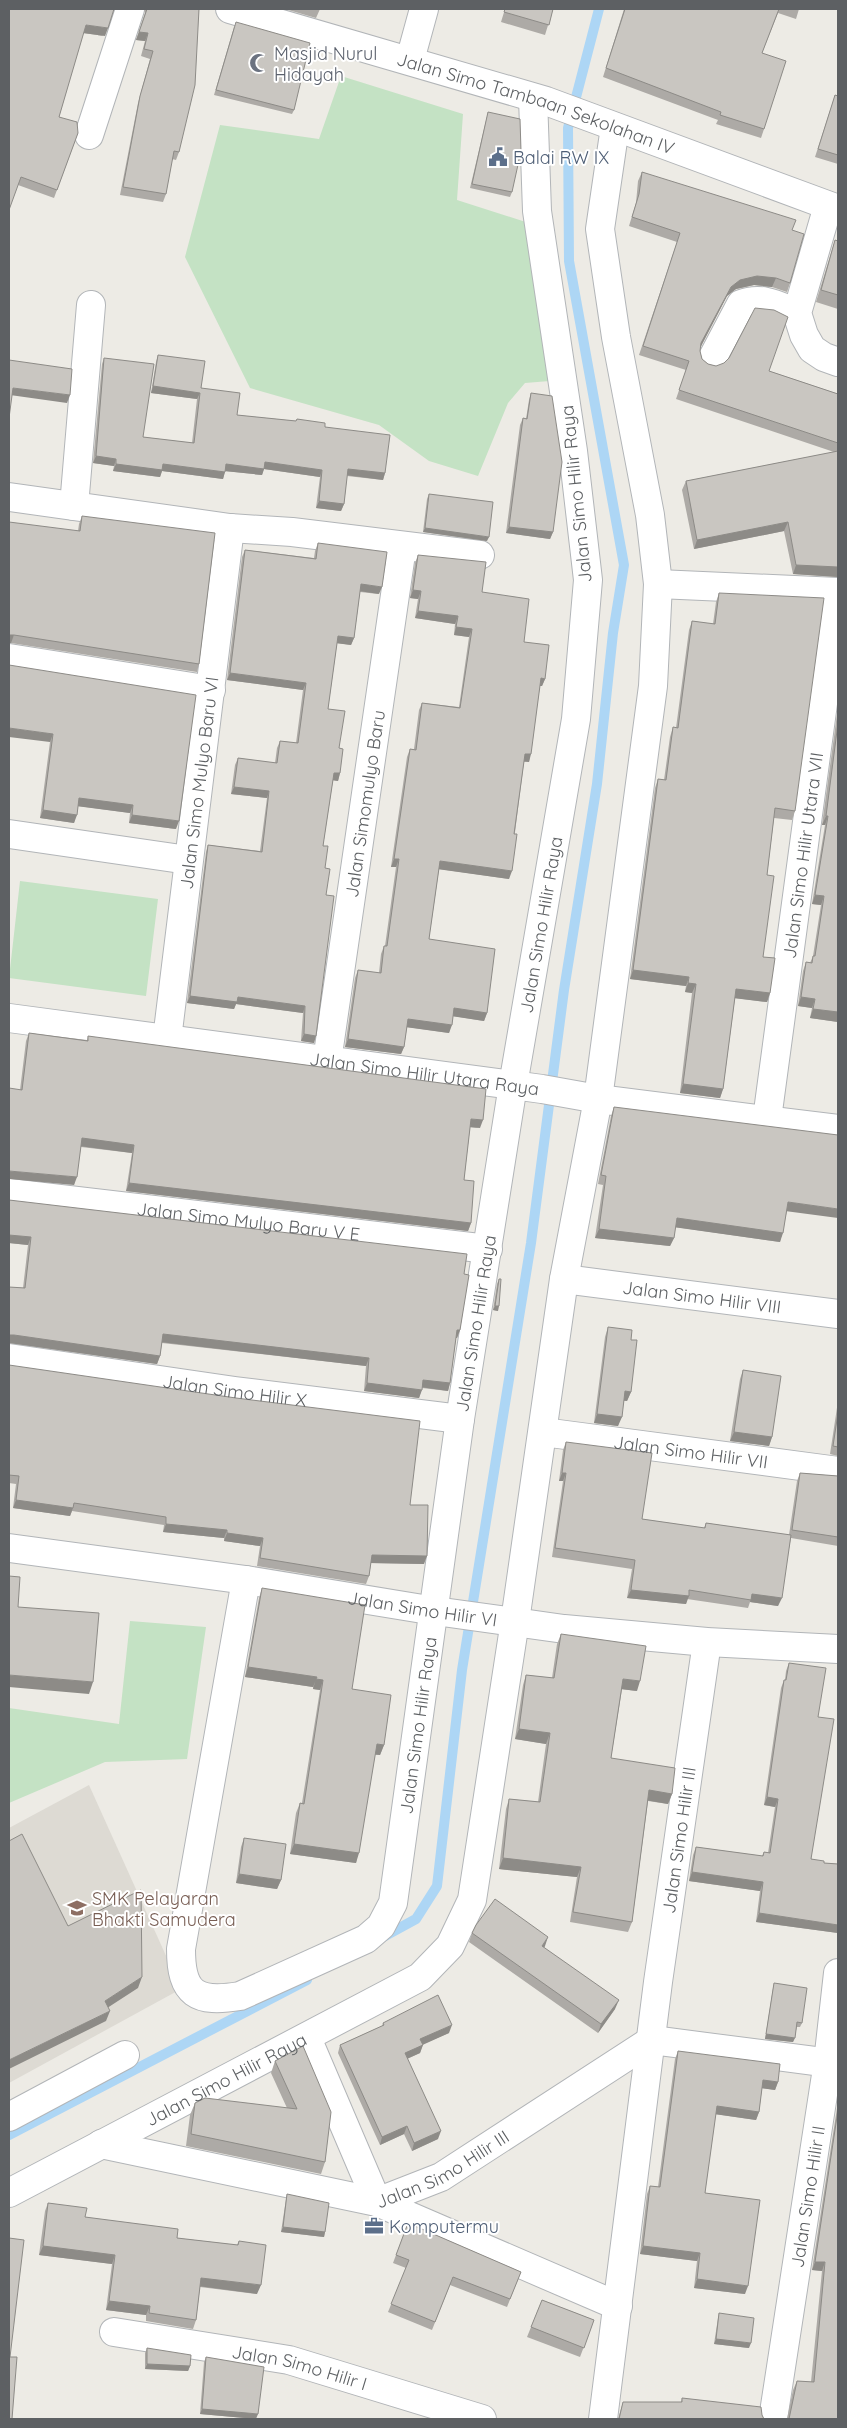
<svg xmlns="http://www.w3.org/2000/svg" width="847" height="2428" viewBox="0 0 847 2428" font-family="Quicksand,sans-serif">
  <rect width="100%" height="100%" fill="#edebe5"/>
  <path fill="#dddad3" d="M89,1785l92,204 -172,94v-255z"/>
  <path fill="#c4e2c4" d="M341,76l122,38 -6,86 81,26 24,154 -37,3 -17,20 -30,73 -49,-15 -50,-36 -129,-37 -65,-131 35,-132 99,14z
    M20,881l138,18 -12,97 -137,-18z
    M130,1621l76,6 -19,132 -82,3 -96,41v-95l110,16z"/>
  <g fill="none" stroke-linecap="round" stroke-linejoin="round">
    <path stroke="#add6f5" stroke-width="10" d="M383,1937l33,-18 21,-33 25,-216 69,-427 33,-253 33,-206 16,-151 11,-68 -55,-304 -1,-133 31,-119
      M9,2135l298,-155"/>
    <g stroke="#b2b5b8" stroke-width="30">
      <g id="minor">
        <path id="s1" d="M230,9l316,92 292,108"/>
        <path d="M410,60l14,-51"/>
        <path d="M89,135l41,-126"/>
        <path d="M828,206l-31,107 7,22 8,14 12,8 14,5"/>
        <path d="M712,359l29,-55c21,-8 36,1 56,9"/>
        <path d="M9,497l221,31 62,4 188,23"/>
        <path d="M74,506l17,-201"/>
        <path d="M658,584l180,8"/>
        <path d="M9,658l202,32"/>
        <path d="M9,834l179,26"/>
        <path id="s2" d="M9,1018l533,71 56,10 240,30"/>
        <path id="s3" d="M167,1039l63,-511"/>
        <path id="s4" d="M327,1061l75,-514"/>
        <path id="s5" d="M767,1119l71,-527"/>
        <path id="s6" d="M9,1193l479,56"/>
        <path id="s7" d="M564,1279l274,35"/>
        <path id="s8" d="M9,1358l226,33 225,28"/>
        <path id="s9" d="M543,1432l295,39"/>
        <path id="s10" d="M9,1548l237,32 189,31 129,18 143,13 131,7"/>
        <path id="s11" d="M246,1580l-65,369c0,46 16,54 59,47l126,-57 15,-13 12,-23 67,-484 53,-334 63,-366 12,-139 -15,-129 -36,-240 -4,-113"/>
        <path d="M307,2038l70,164"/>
        <path d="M9,2117l116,-62"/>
        <path d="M101,2144l276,58"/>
        <path id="s12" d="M9,2193l411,-216 30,-31 22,-46 43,-279 49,-342 34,-180 55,-413 5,-102 -8,-69 -34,-178 -16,-108 15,-102"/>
        <path id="s13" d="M618,2306l-241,-104 64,-25 211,-137 186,24"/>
        <path id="s14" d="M114,2332l175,28 193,59"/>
        <path id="s15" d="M603,2419l55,-437 49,-340"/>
        <path id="s16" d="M773,2419l55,-357 10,-89"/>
      </g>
    </g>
    <use href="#minor" stroke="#fff" stroke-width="28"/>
  </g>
  <path fill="#adaaa6" d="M9,9l96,27 -22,-3 -24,84 19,16 -24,65 -36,-13z
    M144,9h55l-20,143 -3,8 -4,-1 -6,35 -3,8 -43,-7 18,-92 12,-44 -9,-3 4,-15 -9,-1 9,-27z
    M285,9h35l-4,9z
    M505,9h48l-8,26 -44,-13z
    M624,9h175l-3,10 -18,-6 -16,40 2,76 -3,9 -45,-14 2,-4 -115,-43z
    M234,27l60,83 -2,4 -78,-19z
    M835,95l3,1v68l-23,-7z
    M488,112l24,80 -2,5 -40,-9z
    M642,172l150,58 -2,53 -3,9 -15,-5 -18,-2 -18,4 -9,7 -27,52v3l2,8 6,5 8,2 53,5 69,23v183l-45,-3 -9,-43 -90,18 -12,-59 4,-9 148,-29 -158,-53 10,-29 -47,-15 38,-113 -48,-16 7,-23 2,-22z
    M835,240l3,1v68l-22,-7 15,-49z
    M158,355l79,60 59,6 1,-2 28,8 60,46 -2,7 -36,-4 -3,28 -3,7 -25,-3 4,-31 -56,-8 -2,6 -37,-4 -2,8 -61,-8 -2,6 -47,-6 1,-5 -21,-3 9,-99 2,-6 39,79 49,6 5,-44 -46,-6 5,-31z
    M531,393l22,139 -3,7 -44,-6 14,-108 3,-7 3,1 3,-19z
    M429,494l58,47 -64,-9 4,-33z
    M82,516l117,148 -2,8 -186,-29h-2l69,-112 1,-7z
    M318,543l61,51 -19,-2 -6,46 -3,7 -14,-2 -9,66 11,39 1,25 -2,8 -5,-1 -10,66 2,22 1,27 -12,148 -13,-2 2,-28 -67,-9 -2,5 -47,-6 19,-151 2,-7 52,6 7,-53 -36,-4 4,-29 3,-7 37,5 2,-15 3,-7 16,2 7,-53 -76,-10 15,-123 3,-7 69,8 1,-7z
    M418,555l64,37 42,50 21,37 -3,7h-2l-11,76h-5l-15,117 -70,-10 -10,70 58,74 -3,8 -31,-5 -4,17 -42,-6 -3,20 -3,7 -56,-7 10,-69 3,-8 21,3 2,-19 3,-8h1l11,-79h-5l16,-110 3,-8h4l5,-39 3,-7 37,4 10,-70 -15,-2 1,-11 -40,-6 3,-19 -8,-1 5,-35z
    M719,593l76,218 -3,9 -18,-2 -7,57 -4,82 7,36 -3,9 -32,-4 -12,91 -3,9 -40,-5 12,-100 -7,-1 1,-6 -56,-7 25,-191 3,-9 6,1 6,-43 3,-10 3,1 13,-98 3,-9 21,3 3,-22z
    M9,665l167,164 -47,-6 1,-10 -52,-7 -4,17 -34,-5 10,-76z
    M838,707v315l-28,-4 2,-10 -14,-2 5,-35 3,-9 4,1 3,-7 8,-51 -9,-1 13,-79h-3z
    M29,1033l58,7 1,-4 392,92 -10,-1 -6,53 7,43 -3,8 -342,-40 6,-38 -51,-6 -7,38 -54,-95 6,-49z
    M614,1107l173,104 -7,31 -105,-15 -1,11 -4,8 -75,-8 8,-53 -5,-1 13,-68z
    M9,1200l455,74 -4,56 -3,8h-1l-6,45 -2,8 -26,-3 -3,10 -55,-7 2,-25 -204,-23 -2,13 -3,8 -148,-21v-56l14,1 5,-43 -19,-2z
    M499,1279l-1,32 -5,-1 4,-26z
    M608,1327l23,13v52l-4,9h-3l-6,25 -24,-3 11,-86z
    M9,1365l401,140 14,59 -53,-1 -2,13 -3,8 -109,-18 3,-20 -36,-5v-3l-61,-6 1,-7 -92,-14 -2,5 -57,-8 3,-24 -7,-1z
    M743,1370l29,67 -3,9 -39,-5 10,-62z
    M838,1401v55l-8,-2z
    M566,1442l76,77 62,9 2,-5 83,12 8,-54 3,-8 38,3v70l-47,-8 -13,68 -28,-4 -2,6 -61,-9 -1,5 -59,-6 5,-29 -80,-12 11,-76h-4l4,-31z
    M262,1588l90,101 32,56 -4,10h-5l-19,108 -66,-9 6,-41 4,-10h2l18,-113 -7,-1v-2l-68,-10 14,-79z
    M561,1634l76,57 -15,-2 -11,69 61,36 -4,10 -20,-3 -16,121 -4,10 -58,-10 7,-45 -78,-8 7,-60 3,-10 29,3 8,-58 -31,-5 8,-54 3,-10 26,3 5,-34z
    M789,1663l29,54 -7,142 13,4 14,1v69l-82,-11 4,-31 -71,-10 4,-26 3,-8 66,9 2,-4 4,1 7,-46 -11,-2 17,-117 3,-8h1l1,-9z
    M244,1838l37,42 -4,9 -41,-6 5,-36z
    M472,1933l73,13 -1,2 71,61 -17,24 -129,-91z
    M774,1983l28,40 -2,4h-3l-4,15 -28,-3 8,-51z
    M383,2023l66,10 -26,11 -3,9 -13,6 31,80 -26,12 -8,-17 -24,11 -42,-92 2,-8 42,-19z
    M678,2051l100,31 -3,8 -13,-2 -3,24 -3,8 -41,-6 -10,79 40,101 -51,-6 3,-27 -57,-7 7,-60 3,-8 8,1 17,-128z
    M275,2061l50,101 -4,12 -135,-28 4,-31 5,-12 92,5 -16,-35z
    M838,2104v315h-51l6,-29 4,-9 14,1 11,-111 -10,-1 25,-162z
    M287,2194l38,38 -1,5 -43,-5 5,-33z
    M48,2203l37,14 92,21 60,7 2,-4 18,53 -57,-7 -4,33 -3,9 -47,-8v-6l-40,-5 6,-46 -73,-9 6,-44z
    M408,2223l113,49 -14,35 -57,-22 -18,45 -44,-18 18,-44 -13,-5z
    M542,2300l52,20 -14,37 -53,-20z
    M719,2313l30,35 -35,-4 4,-26z
    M147,2348l43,18 -2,5 -43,-2v-16z
    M206,2357l50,62 -56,-5 4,-52z
    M682,2398l80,17 2,4h-146l5,-17h58z"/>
  <path fill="#8d8b87" d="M86,25l22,3 -3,8 -22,-3z
    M139,32l9,1 -3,8 -9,-1z
    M757,276l19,2 -4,9 -18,-2 -18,4 -9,7 -29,56 3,-9 30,-56 9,-7z
    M153,386l47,7 -3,6 -46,-6z
    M13,388l57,7 -3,8 -57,-8z
    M96,456l20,3 -2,7 -21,-3z
    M265,462l57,8 -2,7 -56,-8 -2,6 -38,-4 2,-7z
    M116,464h47l62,8 -2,7 -61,-8 -2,6 -47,-6z
    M348,469l37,4 -2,7 -38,-5z
    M319,501l25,3 -3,7 -25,-3z
    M788,522l-4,9 -90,18 3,-9z
    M509,527l44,5 -3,7 -44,-6z
    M425,528l64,9 -2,4 -64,-9z
    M796,565l42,2v10l-45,-3z
    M361,584l21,3 -3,7 -20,-3z
    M413,590l8,1 -3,8 -8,-1z
    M418,611l40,5 -3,8 -40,-6z
    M456,627l16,2 -3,8 -15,-2z
    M9,635h5l-3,8h-2z
    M338,636l16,2 -3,7 -16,-2z
    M230,673l76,10 -3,7 -76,-10z
    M541,678l4,1 -3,7h-4z
    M9,728l44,6 -3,8 -41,-5z
    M525,754h6l-2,8 -6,-1z
    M334,773h6l-2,8 -7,-1z
    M234,787l35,4 -2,7 -36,-4z
    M79,798l54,7 -3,8 -54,-7z
    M43,810l34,5 -3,8 -34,-5z
    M132,815l47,6 -3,8 -47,-6z
    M826,816h2l-3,9h-3z
    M394,859h5l-3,8h-5z
    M440,861l72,10 -3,8 -72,-10z
    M815,895l9,1 -3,9 -9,-1z
    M633,970l56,7 -3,9 -56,-7z
    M688,983l8,1 -4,9 -7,-1z
    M736,989l34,4 -3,9 -34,-4z
    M190,996l48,1 67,9 -2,7 -67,-9 -2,5 -47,-6z
    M801,997l14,2 -3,9 -14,-2z
    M454,1008l33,5 -3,8 -33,-5z
    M813,1009l25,3v10l-28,-4z
    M408,1019l44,6 -3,8 -44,-6z
    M304,1034l12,2 -2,7 -13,-2z
    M348,1039l56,8 -3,7 -56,-7z
    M683,1084l40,5 -3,9 -40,-5z
    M471,1119l12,1 -3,8 -12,-1z
    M82,1138l52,7 -2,8 -53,-7z
    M9,1171l68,6 -3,8 -65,-6z
    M129,1183l342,40 -3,8 -342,-40z
    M788,1202l50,7v9l-53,-7z
    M677,1218l106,15 -3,9 -107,-15z
    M599,1229l75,9 -4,8 -75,-8z
    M9,1235l22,2 -3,8 -19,-2z
    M495,1306h4l-1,5 -5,-1z
    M457,1330h3l-3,8h-3z
    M163,1334l206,24 -3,8 -206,-24z
    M9,1335h5l146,21 -3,8 -148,-21z
    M423,1380l27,3 -2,8 -28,-4z
    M367,1383l55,7 -3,8 -55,-7z
    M625,1391l6,1 -4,9 -6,-1z
    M597,1414l25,3 -4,9 -24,-3z
    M734,1432l38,5 -3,9 -39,-5z
    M562,1473h4l-3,8h-4z
    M16,1500l57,8 -3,8 -57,-8z
    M166,1524l61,6 -3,8 -61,-6z
    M227,1533l36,5 -3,8 -36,-5z
    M372,1555l55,1 -3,8 -55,-1z
    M631,1590l58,6 -3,8 -59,-6z
    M752,1594l30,4 -4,8 -28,-4z
    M248,1667l69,10 -4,10 -68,-10z
    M9,1675l84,7 -4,12 -80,-7z
    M316,1679l7,1 -3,10 -7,-1z
    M623,1679l17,2 -3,10 -17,-2z
    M519,1729l31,4 -4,11 -31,-5z
    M377,1744l7,1 -4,10 -7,-1z
    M649,1790l23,4 -4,10 -23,-4z
    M767,1797l11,2 -3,8 -11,-2z
    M294,1844l65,9 -3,10 -66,-9z
    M503,1858l78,9 -4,10 -78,-8z
    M692,1872l71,10 -3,9 -71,-10z
    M239,1874l42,6 -4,9 -41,-6z
    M759,1913l79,12v8l-82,-11z
    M548,1937l-3,9 -7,9 4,-9z
    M142,1977l-4,11 -37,24 4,-11z
    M619,2000l-4,9 -17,24 3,-9z
    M110,2011l-4,10 -97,48v-9z
    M452,2025l-3,8 -31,14 2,-8z
    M766,2034l29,4 -2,4 -28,-3z
    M423,2045l-3,8 -18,8 3,-8z
    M763,2080l15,2 -3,8 -15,-2z
    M717,2106l42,6 -3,8 -42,-6z
    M407,2126l-3,8 -24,11 2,-8z
    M441,2131l-3,8 -26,12 2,-8z
    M283,2227l42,5 -1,5 -43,-5z
    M43,2246l72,9 -3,9 -73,-9z
    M643,2246l57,7 -3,8 -57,-7z
    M815,2262h10l-3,9 -10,-1z
    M201,2278l60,7 -4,9 -59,-8z
    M697,2279l51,7 -3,8 -51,-6z
    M109,2301l41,5 -4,9 -40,-5z
    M716,2339l35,4 -2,5 -35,-4z
    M147,2364l43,2 -2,5 -43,-2z
    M202,2409l56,5 -2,5 -56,-5z"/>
  <path fill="#c9c6c1" stroke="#8d8b87" d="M9,9h105l-6,19 -22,-3 -27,92 18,5 1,11 -21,57 -36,-13 -12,33z
    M147,9h52l-4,76 -16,67 -5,-1 -8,43 -43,-7 17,-91 13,-45 -9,-2 4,-16 -9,-1z
    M505,9h48l-4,16 -45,-13z
    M625,9h154l-17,44 24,8 -22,68 -44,-14 1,-3 -115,-44z
    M236,22l74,21 -16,67 -78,-20z
    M835,95l3,1v59l-20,-6z
    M488,112l32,7 1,32 -9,41 -40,-8z
    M642,172l154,48 -4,10 12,4 -14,49 -14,-5 -19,-2 -17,4 -9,7 -30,56 -1,8 2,8 6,5 8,2 8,-3 5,-5 26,-50 19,2 14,7 -19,54 69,23v49l-159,-53 10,-29 -46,-15 37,-113 -48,-16 7,-23z
    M835,240l3,1v54l-17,-5z
    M158,355l47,6 -4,27 39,5 -3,22 59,6 1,-2 28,4v4l65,8 -5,38 -37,-4 -4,35 -25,-3 3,-31 -57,-8 -1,7 -38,-5 -1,8 -62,-8 -1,6 -46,-6v-5l-20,-3 8,-98 50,6 -11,73 51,6 6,-50 -47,-7z
    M9,360l63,9 -2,26 -57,-7 -4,30z
    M531,393l21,3 10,66 -9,70 -44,-5 14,-109 4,1z
    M838,451v116l-42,-2 -8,-43 -91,18 -11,-59z
    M429,494l64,8 -4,35 -64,-9z
    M82,516l133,17 -16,131 -185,-29h-5v-113l71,9z
    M318,543l69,9 -5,35 -21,-3 -7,54 -16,-2 -10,73 17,2 -6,37 4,1 -3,24h-6l-11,73h5l-3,22 5,1 -4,26 8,1 -18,140 -12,-2 1,-28 -67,-9 -1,5 -47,-6 18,-151 54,7 7,-61 -35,-4 4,-29 39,5 3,-22 18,2 8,-60 -76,-10 15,-123 71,9z
    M418,555l68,7 -4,30 47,7 -5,43 25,3 -4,34 -4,-1 -10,76h-6l-11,80h3l-5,37 -72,-10 -11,78 66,10 -8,64 -33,-5 -2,17 -44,-6 -4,28 -56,-8 10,-69 23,3 3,-27h3l12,-87h-5l16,-110 6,1 6,-47 38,5 12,-79 -16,-2 2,-11 -40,-5 3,-20 -8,-1z
    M719,593l105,5 -29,213 -20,-3 -8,67 7,1 -11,81 12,1 -5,35 -34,-4 -13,100 -40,-5 13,-100 -8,-1 1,-6 -56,-7 25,-191 8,1 7,-53 5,1 14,-107 23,3z
    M9,665l187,30 -17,126 -47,-6 1,-10 -54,-7 -2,17 -34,-5 10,-76 -44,-6z
    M838,723v289l-25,-3 2,-10 -14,-2 5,-35 6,1 1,-7h2l9,-60 -9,-1 13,-79h-2z
    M29,1033l59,8v-5l398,53 -3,31 -12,-1 -7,61 10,1 -3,42 -342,-40 5,-38 -52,-7 -5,39 -68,-6v-83l13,2z
    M614,1107l224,28v74l-50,-7 -5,31 -106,-15 -3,20 -75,-9 7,-53 -5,-1z
    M9,1200l458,54 -3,20 5,1 -9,55h-3l-7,53 -27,-3 -1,10 -55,-7 2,-25 -206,-24 -3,22 -146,-21h-5v-48l16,1 6,-51 -22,-2z
    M499,1279h2l-2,27h-4z
    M608,1327l24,3 -1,10h6l-6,52 -6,-1 -3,26 -25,-3z
    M9,1365l227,33 184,23 -10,84h18l-1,51 -55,-1 -3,21 -109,-18 3,-20 -36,-5v-3l-61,-6v-7l-92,-14 -1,5 -57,-8 3,-24 -10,-1z
    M743,1370l38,6 -9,61 -38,-5z
    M838,1413v34l-5,-1z
    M566,1442l86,11 -10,66 63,9 1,-5 85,12 -9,63 -30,-4 -1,6 -62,-10v6l-58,-6 4,-30 -80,-12 11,-75h-4z
    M800,1473l38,3v61l-46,-7z
    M9,1576l11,1 -2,30 81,6 -6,69 -84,-7z
    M262,1588l103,17 -13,84 39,6 -7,50 -7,-1 -18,109 -65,-9 6,-41 4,1 19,-124 -7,-1 1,-2 -69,-10z
    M561,1634l85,12 -6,35 -17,-2 -12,79 64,10 -3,26 -23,-4 -17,132 -59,-10 8,-45 -78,-9 6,-59 31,3 10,-69 -31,-4 7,-54 28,3z
    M789,1663l37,5 -8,49 16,2 -23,140 13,2v2l14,1v61l-79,-12 4,-31 -71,-10 4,-25 67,9 1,-4 6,1 8,-54 -11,-2 17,-117h2z
    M22,1834l46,92 73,-36 1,87 -37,24 5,10 -101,49v-219z
    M244,1838l42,6 -5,36 -42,-6z
    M495,1899l53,38 -6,9 77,54 -18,24 -129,-91 4,-8z
    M774,1983l33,5 -5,35 -5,-1 -2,16 -29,-4z
    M438,1995l14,30 -32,14 3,6 -18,8 36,78 -27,12 -7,-17 -25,11 -42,-92 44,-20 -1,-2z
    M303,2046l28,66 -6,50 -134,-28 4,-31 10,-5 92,11 -22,-48z
    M678,2051l102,13 -2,18 -15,-2 -4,32 -42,-6 -12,87 55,7 -12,86 -51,-7 3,-26 -57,-7 7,-60 10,1z
    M838,2110v309h-49l8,-38 17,1 11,-120h-10z
    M287,2194l42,9 -4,29 -42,-5z
    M48,2203l39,5 -2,9 93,12 -1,9 61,7 1,-4 27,4 -5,40 -60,-7 -5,42 -47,-7 1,-7 -41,-5 6,-46 -72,-9z
    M408,2223l113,49 -11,27 -57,-22 -18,45 -44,-18 18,-44 -13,-5z
    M9,2238l15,2 -14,117h7l-5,62h-3z
    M542,2300l52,20 -10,28 -53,-21z
    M719,2313l35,5 -3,25 -35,-4z
    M147,2348l44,7 -1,11 -43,-2z
    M206,2357l58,10 -6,47 -56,-5z
    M682,2398l79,9 1,8 2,4h-145l4,-17h59z"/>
  <defs>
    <g id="mosque-bare" transform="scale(1.5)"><path d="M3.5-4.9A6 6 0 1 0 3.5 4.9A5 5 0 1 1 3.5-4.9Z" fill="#6b7280" stroke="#fff" stroke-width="2.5" paint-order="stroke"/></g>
    <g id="civic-bare" transform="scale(1.5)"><path d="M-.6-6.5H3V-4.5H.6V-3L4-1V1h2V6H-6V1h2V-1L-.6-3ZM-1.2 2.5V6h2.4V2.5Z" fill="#5c6f8a" stroke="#fff" stroke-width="2.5" paint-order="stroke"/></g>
    <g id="school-bare" transform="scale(1.5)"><path d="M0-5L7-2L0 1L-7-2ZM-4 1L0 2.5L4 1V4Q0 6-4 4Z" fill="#8d6e63" stroke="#fff" stroke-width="2.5" paint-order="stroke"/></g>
    <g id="office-bare" transform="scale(1.5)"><path d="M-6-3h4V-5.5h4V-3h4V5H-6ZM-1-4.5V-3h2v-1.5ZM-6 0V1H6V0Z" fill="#5c6f8a" stroke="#fff" stroke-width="2.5" paint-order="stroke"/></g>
  </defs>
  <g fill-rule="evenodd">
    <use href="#mosque-bare" x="259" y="63"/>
    <use href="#civic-bare" x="498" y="157"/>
    <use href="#school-bare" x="77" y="1908"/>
    <use href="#office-bare" x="374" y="2226"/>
  </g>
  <g text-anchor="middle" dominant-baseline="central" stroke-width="4" stroke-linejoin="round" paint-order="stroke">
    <g font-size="18" fill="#5b616d" stroke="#fff" text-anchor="start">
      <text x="274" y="53">Masjid Nurul<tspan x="274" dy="21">Hidayah</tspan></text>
    </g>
    <g font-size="18" fill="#5d6063" stroke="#fff">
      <text stroke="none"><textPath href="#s1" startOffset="320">Jalan Simo Tambaan Sekolahan IV</textPath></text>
      <text transform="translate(576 494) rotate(-96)">Jalan Simo Hilir Raya</text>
      <text stroke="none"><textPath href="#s3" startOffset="258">Jalan Simo Mulyo Baru VI</textPath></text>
      <text stroke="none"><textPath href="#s4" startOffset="260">Jalan Simomulyo Baru</textPath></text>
      <text stroke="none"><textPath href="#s5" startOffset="266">Jalan Simo Hilir Utara VII</textPath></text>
      <text stroke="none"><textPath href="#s11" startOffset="1642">Jalan Simo Hilir Raya</textPath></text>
      <text stroke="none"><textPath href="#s2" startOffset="419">Jalan Simo Hilir Utara Raya</textPath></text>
      <text stroke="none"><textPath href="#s6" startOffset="241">Jalan Simo Mulyo Baru V E</textPath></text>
      <text stroke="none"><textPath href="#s7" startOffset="139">Jalan Simo Hilir VIII</textPath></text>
      <text stroke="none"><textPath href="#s11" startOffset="1238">Jalan Simo Hilir Raya</textPath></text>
      <text stroke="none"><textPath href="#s8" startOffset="228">Jalan Simo Hilir X</textPath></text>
      <text stroke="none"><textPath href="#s9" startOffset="149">Jalan Simo Hilir VII</textPath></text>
      <text stroke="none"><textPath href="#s10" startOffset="418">Jalan Simo Hilir VI</textPath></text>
      <text stroke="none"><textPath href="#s11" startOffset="832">Jalan Simo Hilir Raya</textPath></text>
      <text stroke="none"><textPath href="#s15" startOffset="584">Jalan Simo Hilir III</textPath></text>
      <text stroke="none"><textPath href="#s12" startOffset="245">Jalan Simo Hilir Raya</textPath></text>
      <text stroke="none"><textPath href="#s13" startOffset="336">Jalan Simo Hilir III</textPath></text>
      <text stroke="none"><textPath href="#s16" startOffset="225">Jalan Simo Hilir II</textPath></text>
      <text stroke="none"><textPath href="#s14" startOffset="189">Jalan Simo Hilir I</textPath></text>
    </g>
    <g font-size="18" fill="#4e5e75" stroke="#fff" text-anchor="start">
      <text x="513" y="157">Balai RW IX</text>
      <text x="389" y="2226">Komputermu</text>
    </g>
    <g font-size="18" fill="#785e54" stroke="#fff" text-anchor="start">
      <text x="92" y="1898">SMK Pelayaran<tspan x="92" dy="21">Bhakti Samudera</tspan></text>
    </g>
  </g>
  <rect width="847" height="2428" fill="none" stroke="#5d6063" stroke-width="20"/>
</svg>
